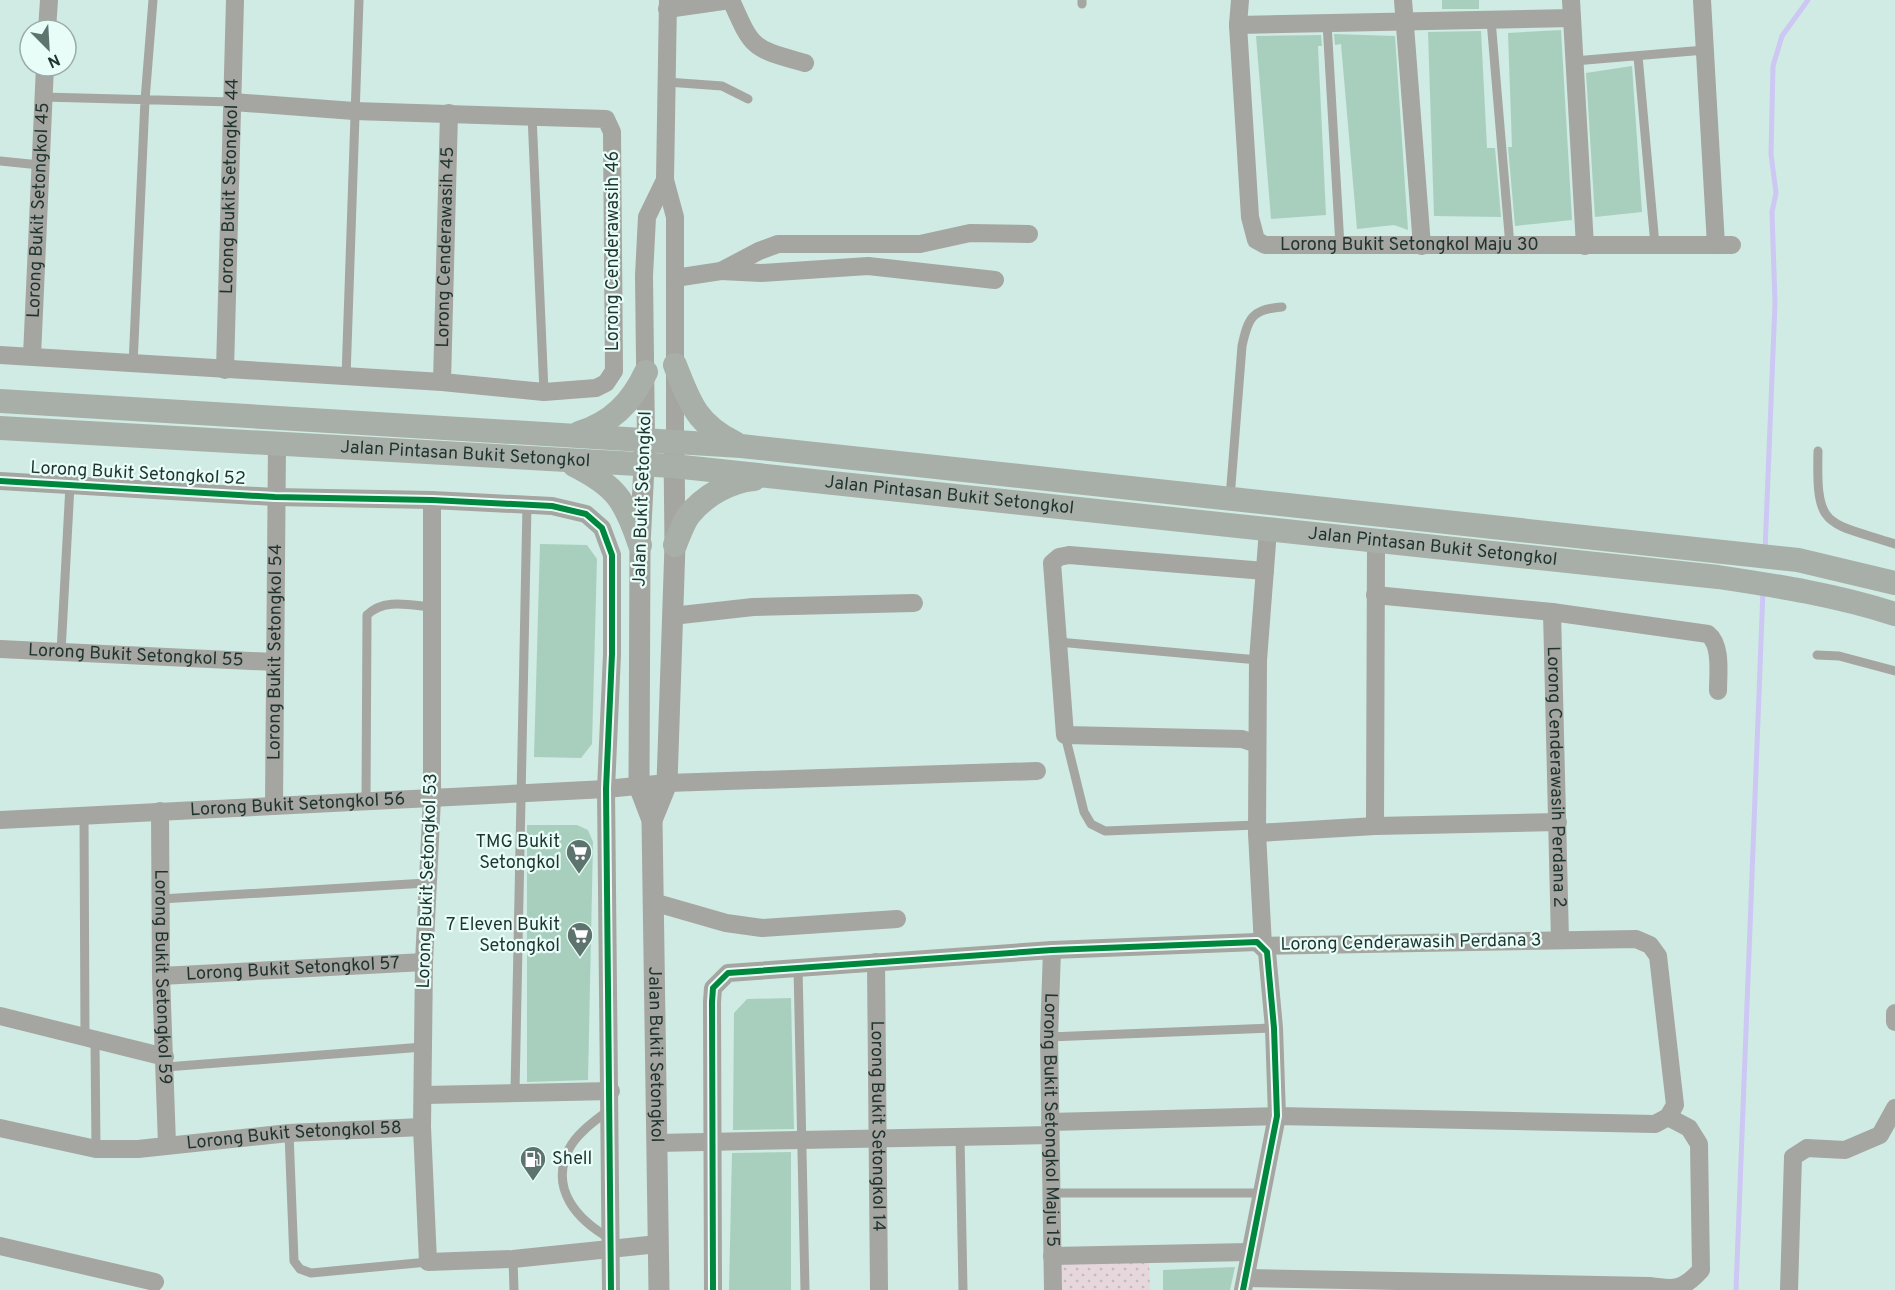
<svg xmlns="http://www.w3.org/2000/svg" width="1895" height="1290" viewBox="0 0 1895 1290" font-family="Overpass,sans-serif">
  <defs>
    <pattern id="park-dots" width="8" height="8" patternUnits="userSpaceOnUse" patternTransform="scale(1.5)"><rect width="8" height="8" fill="#e6d7dc"/><path d="M2 2h.1M6 6h.1" fill="none" stroke="#c5b9bd" stroke-width="1.8" stroke-linecap="round"/></pattern>
  </defs>
  <rect width="100%" height="100%" fill="#cfebe3"/>
  <path fill="url(#park-dots)" d="M1149,1261l1,29h-89l-1,-26z"/>
  <g fill="none" stroke-linecap="round" stroke-linejoin="round">
    <path stroke="#ccc7f3" stroke-width="5" d="M1765,551l10,-248 -3,-91 4,-19 -5,-39 2,-88 9,-30 26,-36
      M1736,1290l27,-700"/>
  </g>
  <path fill="#a8cfbe" d="M1442,0h37v9h-37z
    M1561,30l11,190 -57,6 -7,-79h4l-4,-114z
    M1481,31l6,117h8l6,69 -67,-1 -6,-184z
    M1334,34l61,2 13,194 -14,-5 -37,4 -16,-185 -6,1z
    M1321,35l1,11h-4l8,169 -55,4 -15,-183z
    M1632,66l10,146 -47,5 -9,-144z
    M540,544l47,1 10,14 -5,185 -11,14 -47,-1z
    M527,825h50l11,5 5,12 -5,238 -61,2z
    M791,998l3,131 -61,1 1,-117 13,-14z
    M791,1152v138h-62l3,-137z
    M1235,1267l-5,23h-67v-20z"/>
  <g fill="none" stroke-linecap="round" stroke-linejoin="round">
    <path stroke="#a5a5a1" stroke-width="9" d="M1082,4v-4
      M1491,20l19,226
      M1327,23l13,223
      M1638,56l17,189
      M1574,61l131,-11
      M667,82l55,4 26,13
      M43,97l190,5
      M532,115l12,277
      M0,161l40,4
      M133,365l12,-265 8,-100
      M346,377l13,-377
      M1818,451c-2,79 7,70 77,93
      M1230,498l12,-152c6,-28 10,-37 40,-39
      M1058,642l200,18
      M61,652l9,-167
      M1817,655l22,1 56,15
      M1065,735l19,77 7,12 14,7 152,-6
      M366,801l1,-186c17,-17 42,-10 65,-8
      M84,815l1,223
      M161,899l265,-16
      M798,967l7,323
      M1049,1037l225,-9
      M95,1041l1,108
      M166,1067l257,-20
      M515,1092l12,-587
      M609,1110c-13,10 -32,23 -40,39 -20,40 8,71 42,90
      M289,1133l5,128 6,8 11,4 117,-11
      M960,1137l3,153
      M1051,1193h210
      M513,1259l1,31"/>
    <g stroke="#a5a5a1" stroke-width="18">
      <path d="M668,0l-3,180 10,37v225"/>
      <path d="M731,0c22,50 21,48 74,63"/>
      <path id="s1" d="M1240,0l-2,25 12,192 6,23 9,5h467"/>
      <path d="M1403,0l19,246"/>
      <path d="M1571,0l14,246"/>
      <path d="M1702,0l14,245"/>
      <path d="M667,9l63,-9"/>
      <path d="M1238,25l334,-7"/>
      <path d="M47,30l2,-30"/>
      <path d="M721,271l40,2 107,-7 127,14"/>
      <path d="M675,278l46,-7 38,-20 19,-7h142l50,-11 59,1"/>
      <path d="M0,355l442,27 102,10 52,-4 10,-5 8,-12 -2,-239 -6,-13 -252,-8 -121,-9"/>
      <path id="s2" d="M32,356l13,-290"/>
      <path id="s3" d="M225,370l10,-370"/>
      <path id="s4" d="M442,382l7,-269"/>
      <path d="M646,441l-2,-165 3,-59 18,-37"/>
      <path d="M0,481l275,16 157,3 120,6 34,8 16,14 10,27v99l-6,135 5,501"/>
      <path d="M432,500v298l-8,164 -2,165 6,135 85,-3 145,-15"/>
      <path d="M1375,595l177,17 156,22c14,11 10,40 10,57"/>
      <path id="s5" d="M1552,612l8,328"/>
      <path d="M672,616l81,-9 161,-4"/>
      <path id="s6" d="M0,649l274,13"/>
      <path d="M1257,744l-15,-5 -177,-4 -13,-172 7,-6 10,-2 196,16"/>
      <path id="s7" d="M274,806l3,-363"/>
      <path id="s8" d="M160,811l1,165 6,168"/>
      <path id="s9" d="M0,820l606,-31 61,-6 370,-12"/>
      <path d="M1375,826l1,-285"/>
      <path d="M1257,833l118,-7 183,-4"/>
      <path d="M653,902l73,21 36,5 135,-9"/>
      <path d="M1263,946l-6,-113 1,-173 10,-130"/>
      <path id="s10" d="M1052,950l-3,87 4,253"/>
      <path id="s11" d="M876,962l3,328"/>
      <path id="s12" d="M161,976l263,-14"/>
      <path d="M1895,1013v9"/>
      <path d="M0,1016l165,41"/>
      <path d="M424,1095l187,-4"/>
      <path d="M1050,1122l227,-6 378,8 13,-7 7,-12 -17,-149 -8,-11 -14,-6 -373,7"/>
      <path id="s13" d="M0,1128l96,21h42l151,-16 133,-6"/>
      <path d="M657,1143l393,-8"/>
      <path d="M0,1246l155,36"/>
      <path d="M1052,1256l197,-4"/>
      <path d="M1246,1278l403,8c26,4 34,4 52,-16l-2,-126 -10,-16 -21,-11"/>
      <path d="M713,1290l-1,-288 1,-14 15,-15 324,-23 205,-8 10,10 7,76 3,88 -34,174"/>
      <path d="M1789,1290l4,-133 14,-9 38,2 35,-15 15,-27"/>
    </g>
    <g stroke="#a5a5a1" stroke-width="21">
      <path id="s14" d="M645,447l-5,98 -1,241 13,34 7,470"/>
      <path d="M652,820l15,-37 8,-238 -1,-96"/>
    </g>
    <g stroke="#a8afa8" stroke-width="24">
      <path d="M675,365c15,39 22,59 60,78"/>
      <path d="M0,401l741,45 1057,114 97,23"/>
      <path id="s15" d="M0,428l673,38 1045,111c60,9 118,18 177,37"/>
      <path d="M579,433c33,-10 53,-31 67,-61"/>
      <path d="M574,465c42,21 51,35 66,80"/>
      <path d="M675,545c4,-10 8,-22 14,-30 15,-19 41,-34 65,-36"/>
    </g>
    <g stroke="#e8fdf7" stroke-width="10">
      <path id="cycleway" d="M0,481l275,16 157,3 120,6 34,8 16,14 10,27v99l-6,135 5,501
        M713,1290l-1,-288 1,-14 15,-15 324,-23 205,-8 10,10 7,76 3,88 -34,174"/>
    </g>
    <use href="#cycleway" stroke="#00873e" stroke-width="6"/>
  </g>
  <defs>
    <g id="supermarket-pin" transform="scale(1.35)"><path d="M0 17L-7.5 6A9.5 9.5 0 1 1 7.5 6Z" fill="#5d746e" stroke="#e8fdf7"/><path d="M-6-5.5h2.5l.6 2H6L4.5 2H-2.5L-4.4-4H-6ZM-1.5 3.2a1.3 1.3 0 1 0 .1 0ZM3 3.2a1.3 1.3 0 1 0 .1 0Z" fill="#fff"/></g>
    <g id="fuel-pin" transform="scale(1.35)"><path d="M0 17L-7.5 6A9.5 9.5 0 1 1 7.5 6Z" fill="#5d746e" stroke="#e8fdf7"/><path d="M-5.5-6h7V0h2V4h1.3V-2.5L3-4.5l.8-.8L6-3V5H2.5V1h-1V6h-7ZM-4.2-4.7v3.2H.2V-4.7Z" fill="#fff"/></g>
  </defs>
  <g fill-rule="evenodd">
    <use href="#supermarket-pin" x="579" y="852"/>
    <use href="#supermarket-pin" x="580" y="935"/>
    <use href="#fuel-pin" x="533" y="1159"/>
  </g>
  <g text-anchor="middle" dominant-baseline="central" stroke-width="4.5" stroke-linejoin="round" paint-order="stroke">
    <g font-size="18" fill="#1f342f" stroke="#e8fdf7">
      <text stroke="none"><textPath href="#s3" startOffset="184">Lorong Bukit Setongkol 44</textPath></text>
      <text stroke="none"><textPath href="#s2" startOffset="146">Lorong Bukit Setongkol 45</textPath></text>
      <text stroke="none"><textPath href="#s1" startOffset="396">Lorong Bukit Setongkol Maju 30</textPath></text>
      <text stroke="none"><textPath href="#s4" startOffset="135">Lorong Cenderawasih 45</textPath></text>
      <text transform="translate(613 251) rotate(-90)">Lorong Cenderawasih 46</text>
      <text stroke="none"><textPath href="#s15" startOffset="466">Jalan Pintasan Bukit Setongkol</textPath></text>
      <text transform="translate(138 474) rotate(3)">Lorong Bukit Setongkol 52</text>
      <text stroke="none"><textPath href="#s15" startOffset="952">Jalan Pintasan Bukit Setongkol</textPath></text>
      <text transform="translate(643 499) rotate(-88)">Jalan Bukit Setongkol</text>
      <text stroke="none"><textPath href="#s15" startOffset="1438">Jalan Pintasan Bukit Setongkol</textPath></text>
      <text stroke="none"><textPath href="#s7" startOffset="154">Lorong Bukit Setongkol 54</textPath></text>
      <text stroke="none"><textPath href="#s6" startOffset="136">Lorong Bukit Setongkol 55</textPath></text>
      <text stroke="none"><textPath href="#s5" startOffset="165">Lorong Cenderawasih Perdana 2</textPath></text>
      <text stroke="none"><textPath href="#s9" startOffset="298">Lorong Bukit Setongkol 56</textPath></text>
      <text transform="translate(428 881) rotate(-88)">Lorong Bukit Setongkol 53</text>
      <text transform="translate(1411 943) rotate(-1)">Lorong Cenderawasih Perdana 3</text>
      <text stroke="none"><textPath href="#s12" startOffset="132">Lorong Bukit Setongkol 57</textPath></text>
      <text stroke="none"><textPath href="#s8" startOffset="166">Lorong Bukit Setongkol 59</textPath></text>
      <text stroke="none"><textPath href="#s14" startOffset="610">Jalan Bukit Setongkol</textPath></text>
      <text stroke="none"><textPath href="#s10" startOffset="170">Lorong Bukit Setongkol Maju 15</textPath></text>
      <text stroke="none"><textPath href="#s11" startOffset="164">Lorong Bukit Setongkol 14</textPath></text>
      <text stroke="none"><textPath href="#s13" startOffset="297">Lorong Bukit Setongkol 58</textPath></text>
    </g>
    <g font-size="18" fill="#1f342f" stroke="#e8fdf7" text-anchor="end">
      <text x="560" y="842">TMG Bukit<tspan x="560" dy="21">Setongkol</tspan></text>
      <text x="560" y="925">7 Eleven Bukit<tspan x="560" dy="21">Setongkol</tspan></text>
      <text x="552" y="1159" text-anchor="start">Shell</text>
    </g>
  </g>
  <g transform="translate(48 48) rotate(156)"><circle r="28" fill="#e8fdf7" stroke="#98ada7" stroke-width="1.5"/>
  <path d="M0-4.5L10 22L0 15L-10 22Z" fill="#5d746e"/>
  <text y="-9" font-size="16" font-weight="bold" text-anchor="middle" fill="#1f342f">N</text>
  </g>
</svg>
